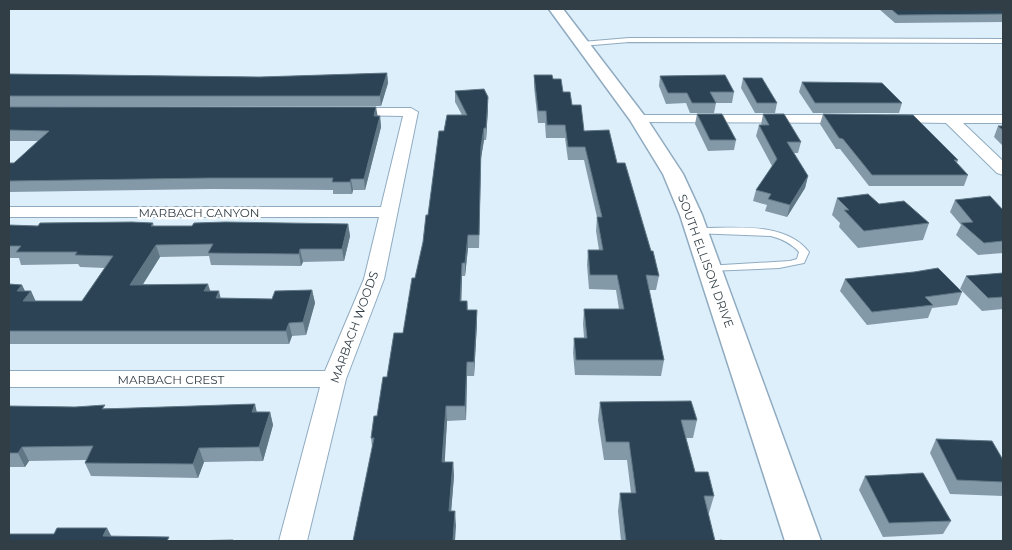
<svg xmlns="http://www.w3.org/2000/svg" width="1012" height="550" viewBox="0 0 1012 550" font-family="Montserrat,sans-serif">
  <rect width="100%" height="100%" fill="#ddeffb"/>
  <g fill="none" stroke-linecap="round" stroke-linejoin="round">
    <g stroke="#90abc0" stroke-width="2">
      <path id="service" d="M629,38l374,1v4l-374,-1 -47,4 -3,-2 3,-2z
        M696,228c36,1 88,-8 113,24l-5,11 -25,5 -70,3 -5,-3 2,-2 84,-5 7,-2 2,-7c-8,-9 -17,-13 -28,-16l-78,-3 -2,-2z"/>
    </g>
    <g stroke="#90abc0" stroke-width="2">
      <path id="minor" d="M351,108h60l7,4 -34,167 -38,100 -39,162h-28l41,-154h-311v-16h316l39,-92 15,-62h-370v-10h372l22,-91 -57,-1 -2,-3 2,-3z
        M638,115h211l7,4 -7,4 -216,-1 -2,-3z
        M890,115h113v8h-40l40,38v14l-6,-2 -51,-50 -61,-1 -2,-3z"/>
    </g>
    <g stroke="#90abc0" stroke-width="3">
      <path id="tertiary" d="M549,9h14l84,110 36,55 19,41 119,326h-36l-105,-326 -17,-41 -33,-54z"/>
    </g>
    <use href="#service" fill="#fff" fill-rule="evenodd"/>
    <use href="#minor" fill="#fff" fill-rule="evenodd"/>
    <use href="#tertiary" fill="#fff" fill-rule="evenodd"/>
  </g>
  <path fill="#8499a8" d="M879,9h124v13l-108,1z
    M387,73l1,10 -7,23 -372,1v-33l251,3z
    M534,75l19,4 19,26 12,26 33,32 34,88 8,25 -3,14h-7l15,70 -3,16 -86,-1 -2,-22 1,-15h10l-1,-14 1,-15h35l-3,-19 -27,-1 -2,-24 1,-15h11l-3,-19 1,-14 -13,-57h-16l-3,-22h-19l-1,-15h-7l-4,-36z
    M660,76l74,16 -2,11h-16l-2,10h-24l-4,-10 -20,1 -7,-18z
    M743,78l34,25 -2,10h-20l-14,-25z
    M802,82l100,21 -3,10h-86l-14,-21z
    M455,91l33,17 -2,32h-2l-3,18 -2,90h-11l-3,28h-3l-1,25h6l1,9 9,13 -3,53h-7l-1,44 -19,1 -3,41h9l1,14 -3,35 5,15 -84,-79 -1,-9 16,-61 16,-44 20,-91 21,-111 18,-16 -7,-13z
    M9,107l371,9 1,11 -16,63h-12l-1,4h-19v-4l-121,-1 -203,3v-29h5l24,-22h-29z
    M697,114l39,26 -2,10 -26,1 -13,-27z
    M763,114l38,28 -3,11h-4l14,23 -3,12 -18,29 -22,-6 2,-6 -14,-4 3,-11 16,-24 -16,-30 3,-11h2z
    M823,114l135,46 -1,3 11,12 -4,11h-95l-29,-37h-4l-16,-25z
    M998,126h5v20l-9,-9z
    M837,198l42,6 50,19 -6,17 -65,8 -19,-21 1,-4 -8,-8z
    M955,200l48,10v43l-25,2 -22,-20 5,-10 -11,-13z
    M153,223l1,3h38l156,-2 2,12 -6,25 -41,1 -2,4 -90,-1 -2,-9 -49,1 -17,27 67,7 11,7 51,1 40,-9 3,13 -9,32 -14,1 -3,8h-280v-60l13,1 3,6h6l4,10h47l23,-33 -25,-1 -2,-3 -57,1 -2,-7h-10v-33l29,1z
    M914,272l48,20 -5,13 -25,3 -4,10 -61,7 -27,-34 5,-12z
    M1003,273v36l-21,2 -22,-22 6,-13z
    M600,402l97,18 -4,18h-7l9,34 19,24 -5,17h-1l7,28h7h-101l-3,-30 2,-18h11l-4,-33h-23l-6,-40z
    M9,406l261,6 3,13 -10,36 -59,1 -6,16 -107,-2 -6,-13 1,-3 -57,1 -4,6h-16z
    M936,439l67,21v36l-53,-2 -20,-41z
    M865,476l86,45 -8,13 -60,3 -24,-47z"/>
  <path fill="#607786" d="M387,73l1,10 -7,23 -1,-10z
    M488,97v11l-2,32v-12z
    M376,107l2,11 -4,-2z
    M380,116l1,11 -16,63 -1,-11z
    M484,128v12l-3,18 -2,90 2,-102z
    M808,176l-3,12 -18,29 3,-12z
    M351,179l2,11 -1,4 -2,-12z
    M348,224l2,12 -6,25 -2,-12z
    M468,235v13l-3,28v-13z
    M156,245l4,12 -25,40 -5,-12z
    M300,249l3,13 -2,4 -2,-12z
    M462,263v13l-1,39 -1,-14z
    M208,284l4,12 -8,-5z
    M22,285l5,11 4,-5 6,13 -8,10 -12,-23z
    M312,290l3,13 -9,32 -3,-13z
    M219,291l3,13 -6,-6z
    M477,310v13l-3,53v-14z
    M289,323l3,13 -3,8 -3,-13z
    M467,362v14l-1,44 -1,-14z
    M255,404l3,13 -6,-5z
    M446,406l1,15 -3,55 -2,-14z
    M270,412l3,13 -10,36 -4,-14z
    M22,447l7,14 -4,6 -7,-14z
    M199,448l5,14 -6,16 -5,-14z
    M453,462l1,14 -4,50 -1,-15z
    M455,511l1,15 -1,15h-2z
    M107,528l7,13 -11,-5z"/>
  <path fill="#2b4354" stroke="#607786" d="M891,9h112v5l-105,1z
    M387,73l-7,23h-371v-22l251,3z
    M534,75h18l1,4h8l2,13h7l2,13h9l3,26 25,-1 8,33h8l26,88h2l6,25 -13,-1 18,85h-88l-2,-22h13l-3,-29h40l-7,-34h-27l-2,-25h15l-6,-33h5l-17,-70h-17l-3,-22h-18l-1,-14h-8z
    M725,75l9,17h-24l6,11h-24l-5,-10h-19l-8,-17z
    M743,78h19l15,25h-20z
    M802,82l80,1 20,20h-87z
    M484,89l4,8 -2,31h-2l-3,18 -2,89h-11l-3,28h-3l-2,38h7v9h10l-3,52h-7l-2,44h-19l-4,56h11l-4,49h6l-2,30h-100l21,-103h-3l3,-22h3l6,-39h4l7,-44h9l9,-55h3l8,-36 3,-27h2l11,-84h5l3,-16h20l-12,-24z
    M9,107h367l-2,9h6l-16,63h-13l-1,3h-18l1,-4h-124l-200,3v-18h5l35,-32 -40,-1z
    M697,114h25l14,26h-26z
    M763,114h21l17,28h-14l21,34 -18,29 -22,-6 3,-5 -15,-4 21,-31 -18,-34h10z
    M823,114l90,1 45,45h-4l14,15h-96l-29,-36 -4,-1z
    M998,126h5v4z
    M868,194l11,10 25,-3 25,22 -65,8 -20,-21h5l-12,-12z
    M990,196l13,14v31l-19,2 -23,-20 12,-1 -18,-22z
    M132,222l21,1 -2,3h41l2,-3 31,-1 123,2 -6,25h-42l-1,5 -91,-1 5,-9 -57,1 -26,40 78,-1 -4,7h15l-3,7 56,1 3,-8 37,-1 -9,32 -14,1 -3,8h-277v-47l13,1 -5,6h14l-8,10h59l31,-45 -38,-1 2,-3h-61l5,-6h-12v-21l29,1 2,-3z
    M938,268l24,24 -37,5 8,8 -61,7 -27,-33 69,-7z
    M1003,273v24l-15,1 -22,-22z
    M691,401l6,19h-16l14,52h13l6,24h-10l11,45 7,-1v1h-96l-6,-48h16l-7,-51h-23l-6,-40z
    M255,404l-3,8h18l-11,35 -60,1 -6,16 -108,-1 8,-17 -71,1 -4,6h-9v-47l66,1 30,-2 -3,4z
    M936,439l56,2 11,19v22l-46,-2z
    M923,473l28,48 -62,2 -24,-47z
    M57,528h50l-4,8 66,1 -2,4h-158v-7h45z
    M233,540v1h-46z"/>
  <g text-anchor="middle" dominant-baseline="central" stroke-width="5" stroke-linejoin="round" paint-order="stroke">
    <g font-size="12" fill="#323e46" stroke="#fff">
      <text x="199" y="212">MARBACH CANYON</text>
      <text transform="translate(706 261) rotate(70)">SOUTH ELLISON DRIVE</text>
      <text transform="translate(354 327) rotate(-70)">MARBACH WOODS</text>
      <text x="171" y="379">MARBACH CREST</text>
    </g>
  </g>
  <rect width="1012" height="550" fill="none" stroke="#323e46" stroke-width="20"/>
</svg>
